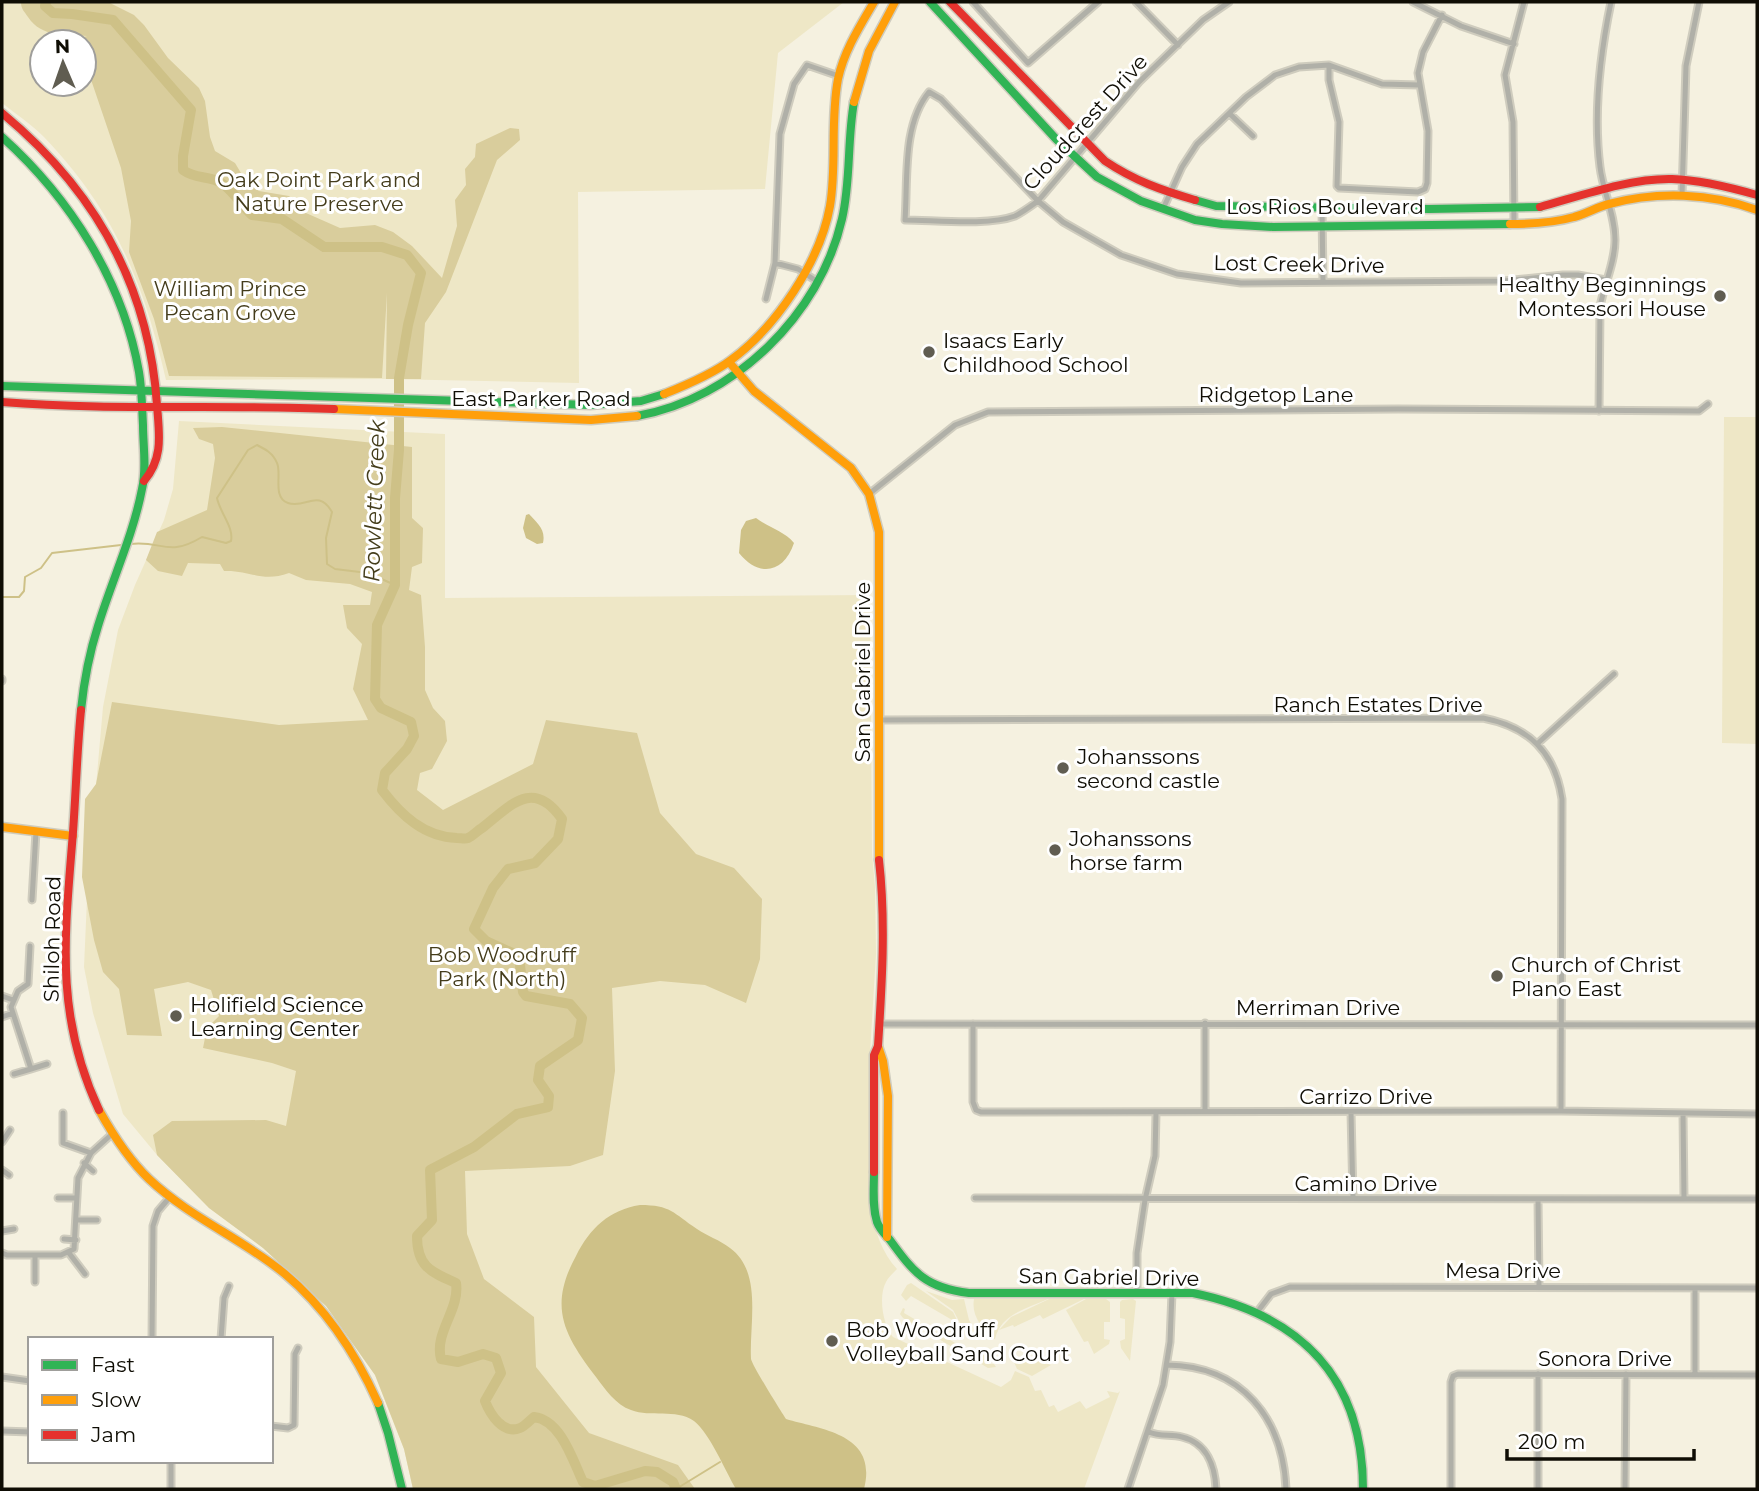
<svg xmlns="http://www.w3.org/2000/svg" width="1759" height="1491" viewBox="0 0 1759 1491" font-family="Montserrat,sans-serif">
  <rect width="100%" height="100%" fill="#f5f1e0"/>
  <path fill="#eee7c6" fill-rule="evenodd" d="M2,2h842l-66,51 -13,136 -187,3 1,191 -193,-4 -220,1c-22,-97 -52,-170 -122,-243 -13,-13 -28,-23 -42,-34zM42,42h42v42h-42z
    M1724,417h33v327l-35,-1z
    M179,421l266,13v164l425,-3 2,258 3,34 1,67 -6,99 2,31 -1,126c4,21 11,43 26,59 -4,4 -9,9 -11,13 -8,14 -3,44 7,55l108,50 10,-7 4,-9 14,6 6,14 6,-1 8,17 5,-2 4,7 22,-11 6,8 24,-12 -3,-6 11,2 2,-2 -36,98h-671l-9,-40 -29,-74 -49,-69 -63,-58 -54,-40 -52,-53 -34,-41 -30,-101 -9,-46 4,-91 15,-169 15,-77 17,-45 29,-65 9,-31z
    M911,1283l42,29 6,12 -48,-28 -5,5 -5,-6 6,-10z
    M926,1291l26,9 12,-1 5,21 8,14 -16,-9 -8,-15z
    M974,1299h74c-22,10 -47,15 -53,40h-2c-11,-11 -22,-23 -19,-40z
    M1049,1299h35l-41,20 -3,-4 -26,12 -1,-2 -14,5 12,-13z
    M1086,1299h20l4,3v20h-6v17l6,1 -1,4 -15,10 -6,-13 -4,1 -18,-32z
    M1133,1299l3,2 -6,60 -9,-13 -1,-7 5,-2v-20l-5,-1v-16l2,-2z
    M903,1308l2,1 -1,4 65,38 4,-4 -1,5 19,5 2,5 -3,2h4l2,3 -8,1 -85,-50 -3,-4z
    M1030,1355l2,6 3,-2 16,6 -19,11 -15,-7 -3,-7z"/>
  <path fill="#d9cd9c" d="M21,2h87l26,13 10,10 24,33 31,30 6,13 5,36 5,14 20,12 12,20 12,8 30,5 17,17 34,15 35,-3 18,7 19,14 30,32 15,-52 -2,-26 11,-15 -1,-16 10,-12 1,-13 34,-16 9,1 1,11 -23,20 -51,132 -21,31 -4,56h-35l1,-86 -5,85 -213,-2 -15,-57 -25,-67 2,-31 -10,-53 -37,-109v-17h-6l-1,-3 10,-3c-22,-2 -45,2 -59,-19 -4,-6 -7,-8 -7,-15z
    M222,427l190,20v71l11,10 -1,35 -10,4 -3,23 12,5 4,52v43l8,18 12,13 2,20 -15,28 -12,4 -3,17 26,20 90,-46 13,-44 91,13 23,80 36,41 38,14 28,31 -2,60 -14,44 -41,-18 -45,-4 -48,7 3,83 -12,84 -33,11 -105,5 2,63 17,45 50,38 2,50 53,66 89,32 17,24h-282l-9,-40 -29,-74 -49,-69 -63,-58 -54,-40 -52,-53 -4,-20 19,-14 94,-1 20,6 10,-55 -24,-8 -69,-15 4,-20 12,-12 -8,-26 -23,-8 -34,7 8,47 -35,-1 -8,-46 -16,-17 -9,-32 -12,-63 3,-78 11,-15 16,-82 167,23 89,-5 -15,-31 9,-45 -15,-16 -4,-23h27l2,-13 -22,-8 -44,-4 -17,-7c-27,10 -39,-3 -65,-2l-4,-7 -32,-1 -6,13 -24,-5 -12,-11 11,-28 50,-22 8,-52 -2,-14 -14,-5 -6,-11z"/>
  <path fill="#cec187" d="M529,514c8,9 17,15 14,29l-6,1 -11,-6 -3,-10 3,-13z
    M756,518c13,10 28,13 38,25 -10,30 -35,35 -55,10l2,-23 5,-9z
    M640,1205c31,0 33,8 57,24 10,7 23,11 33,19 33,24 19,76 21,111 1,6 29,51 35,60 37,11 92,15 78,70h-128c-10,-17 -27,-57 -42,-68 -19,-13 -43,-3 -63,-11 -15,-5 -26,-21 -35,-33 -32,-42 -48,-70 -20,-121 14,-28 33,-46 64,-51z"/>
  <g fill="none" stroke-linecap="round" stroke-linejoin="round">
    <path stroke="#cec187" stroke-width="2" d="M130,544c33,-4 37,14 72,-7l24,6 5,-2c3,-14 -11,-28 -14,-43l31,-48 9,-5c8,4 16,8 20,18 5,10 -5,35 11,40 18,6 30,-15 44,9l-6,26 1,26 8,5 33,4 27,12
      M2,597h17l5,-6 1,-14 16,-9 11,-15 69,-8
      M676,1489l44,-27"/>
    <path stroke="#cec187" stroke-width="10" d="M46,2l-1,4 8,7 19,1 41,6 78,90 -8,46v14c11,8 20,6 32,10 15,5 26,25 37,35l30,4 42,28h58l25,8 14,18 -13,52 -9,53v72l-4,48v87l-18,40 -2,74 6,9 30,14 3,14 -7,13 -22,24 -3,17c19,25 42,47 75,48 4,0 8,1 11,0 5,-2 10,-8 14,-10 29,-23 51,-50 80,-9l-4,20 -23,24 -27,6 -15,19 -19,41 12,12 33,15 4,36 3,4 44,8 12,14 -4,22 -38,26 -2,14 11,16 -1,11 -31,7 -43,33 -44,23 2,50 -15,16c0,31 14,36 39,47 4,27 -22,49 -15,76l17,3 25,-8 13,4 5,15 -16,28c5,13 18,34 35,27 5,-2 10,-8 14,-11 27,3 39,44 49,65l12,4 50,-15 12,1 16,10 3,7"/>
    <g stroke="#cfccbe" stroke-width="9">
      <path id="street" d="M973,2l55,61 70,-61
        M1136,2l42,43
        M1229,2l-26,18 -64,62 -101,119c-7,5 -15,11 -23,15 -27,10 -81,4 -110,4 3,-41 -3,-95 24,-128l12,7 97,102 25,21 58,33 56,19 64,9 263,-2 59,-6h15l28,5
        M1413,2l48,24 53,18
        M1329,65v15l10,42 -2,64 2,2 79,4 7,-3 2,-6 1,-52 -10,-58 5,-21 19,-37
        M1230,114l23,22
        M1682,195l4,-129 13,-64
        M1322,208l1,74
        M1163,209l19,-42 15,-23 49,-47 29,-22 24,-8 30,-2 53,19 37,1
        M1514,224l-1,-102 -8,-47 19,-73
        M775,263l23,6 20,13
        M766,299l9,-36 5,-129 14,-50 13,-19 32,11
        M1599,411l1,-104c4,-23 15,-44 15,-67 0,-26 -12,-48 -15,-73 -7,-55 0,-112 11,-165
        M869,494l86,-69 33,-13 410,-3 301,2 9,-7
        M2,679v2
        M880,720l603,-2c46,9 72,34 79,81l-1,312
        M1537,744l77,-70
        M32,900l4,-68
        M2,996l11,4
        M2,1017l11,-4
        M1205,1023v88
        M879,1024l878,1
        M973,1024v78l3,8 5,2 580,-1 196,3
        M31,1069l16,-5
        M14,1074l17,-5 -20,-62 7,-16 10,-7 2,-38
        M1351,1112l2,86
        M63,1113v30l28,10
        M1683,1113l1,85
        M2,1142l8,-12
        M84,1163l9,8
        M2,1170l7,5
        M58,1198h18
        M975,1198l782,1
        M1538,1199l1,87
        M76,1220h21
        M2,1231l12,-2
        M64,1239l12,1
        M2,1253l5,2h54l13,-6 4,-71 13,-25 21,-19
        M69,1253l16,21
        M35,1256v26
        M1137,1292v-39l8,-53 10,-44 1,-43
        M1258,1311l13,-17 19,-7 467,1
        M152,1339l1,-113 5,-15 12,-14
        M221,1339l3,-41 5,-12
        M1167,1365c75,1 116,53 119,124
        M1695,1375v-87
        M2,1377l28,4
        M271,1426l17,2 6,-3 1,-71 3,-6
        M2,1431l28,1
        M1149,1432c11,5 21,2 33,5 25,6 33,29 34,52
        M171,1489v-28
        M1128,1489l35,-104 7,-43 2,-49
        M1451,1489v-107l2,-6 5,-2 299,1
        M1538,1489v-115
        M1625,1489l1,-115"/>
    </g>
    <g stroke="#cfccbe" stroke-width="11">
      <path id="fast" d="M930,2l126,137 41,38 44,24 54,19 27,4 51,3 237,-3
        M2,137c68,61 121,144 137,235 3,18 3,36 4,53 0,21 4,44 -1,64 -9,47 -30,91 -44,137 -9,28 -14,55 -17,84
        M1195,200l21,6 213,3 111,-2
        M2,386l588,19 51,-4 23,-7
        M637,416c97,-17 183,-101 205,-197 9,-38 5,-78 12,-117
        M874,1172c0,17 -2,34 3,50 3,8 8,12 13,18 24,33 36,48 79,53h224c107,22 170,84 170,196
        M378,1403l10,30 14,56"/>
    </g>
    <g stroke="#cfccbe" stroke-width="11">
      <path id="slow" d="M854,102l15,-51 26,-49
        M1510,224c22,0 43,-1 64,-7 12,-3 23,-10 35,-13 48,-13 102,-11 148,6
        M729,362l25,29 97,77 18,26 10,38v328
        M664,394c20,-8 50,-21 67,-34 45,-33 89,-98 99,-154 7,-42 0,-85 8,-127 6,-28 22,-53 36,-77
        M334,409l257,11 46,-4
        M2,827l71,9
        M878,1046l5,15 5,35 -1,141
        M99,1110c14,25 29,49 50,69 40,38 94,60 136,95 42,35 71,80 93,129"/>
    </g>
    <g stroke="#cfccbe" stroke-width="11">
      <path id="jam" d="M950,2l155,159c30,20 56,29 90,39
        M2,113c92,76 147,172 155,292 2,29 7,52 -13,76
        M1540,207c40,-11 90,-29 132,-28 29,1 57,8 85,16
        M2,402c110,9 221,2 332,7
        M81,710c-4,40 -5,81 -8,122 -8,102 -19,182 26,278
        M874,1172v-117l4,-9c4,-62 8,-124 1,-186"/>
    </g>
    <use href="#street" stroke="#b0b0a8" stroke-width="5"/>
    <use href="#fast" stroke="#30b455" stroke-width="8"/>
    <use href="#slow" stroke="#ff9f0a" stroke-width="8"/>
    <use href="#jam" stroke="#e5322d" stroke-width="8"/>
  </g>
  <g fill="#605d51" stroke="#fff" stroke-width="2.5">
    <circle cx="1720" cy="296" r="7"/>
    <circle cx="929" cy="352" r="7"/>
    <circle cx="1063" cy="768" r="7"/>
    <circle cx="1055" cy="850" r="7"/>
    <circle cx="1497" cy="976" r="7"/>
    <circle cx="176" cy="1016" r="7"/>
    <circle cx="832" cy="1341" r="7"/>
  </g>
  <g text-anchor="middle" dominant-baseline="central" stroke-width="6" stroke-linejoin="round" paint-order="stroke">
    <g font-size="21" fill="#0f0d04" stroke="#fff">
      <text transform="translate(1085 122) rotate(-48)">Cloudcrest Drive</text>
      <text x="1325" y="206">Los Rios Boulevard</text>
      <text transform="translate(1299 264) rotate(1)">Lost Creek Drive</text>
      <text x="1276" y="394">Ridgetop Lane</text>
      <text x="541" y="398">East Parker Road</text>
      <text transform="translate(862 672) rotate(-90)">San Gabriel Drive</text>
      <text x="1378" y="704">Ranch Estates Drive</text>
      <text transform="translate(52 939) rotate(-89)">Shiloh Road</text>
      <text x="1318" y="1007">Merriman Drive</text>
      <text x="1366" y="1096">Carrizo Drive</text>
      <text x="1366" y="1183">Camino Drive</text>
      <text x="1503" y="1270">Mesa Drive</text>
      <text transform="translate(1109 1277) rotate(1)">San Gabriel Drive</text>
      <text x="1605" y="1358">Sonora Drive</text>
    </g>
    <g font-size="21" fill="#443c1b" stroke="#fff">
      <text x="319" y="179">Oak Point Park and<tspan x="319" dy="24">Nature Preserve</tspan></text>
      <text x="230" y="288">William Prince<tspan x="230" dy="24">Pecan Grove</tspan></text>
      <text x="502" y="954">Bob Woodruff<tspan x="502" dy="24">Park (North)</tspan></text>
    </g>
    <g font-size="21" fill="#0f0d04" stroke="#fff" text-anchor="start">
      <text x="1706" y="284" text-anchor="end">Healthy Beginnings<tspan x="1706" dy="24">Montessori House</tspan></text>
      <text x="943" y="340">Isaacs Early<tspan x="943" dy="24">Childhood School</tspan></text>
      <text x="1077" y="756">Johanssons<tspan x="1077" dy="24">second castle</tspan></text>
      <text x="1069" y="838">Johanssons<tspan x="1069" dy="24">horse farm</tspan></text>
      <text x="1511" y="964">Church of Christ<tspan x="1511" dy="24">Plano East</tspan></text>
      <text x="190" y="1004">Holifield Science<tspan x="190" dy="24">Learning Center</tspan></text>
      <text x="846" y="1329">Bob Woodruff<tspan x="846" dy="24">Volleyball Sand Court</tspan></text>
    </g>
    <g font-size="23" font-style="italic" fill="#443d1b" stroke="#fff">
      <text transform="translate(374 501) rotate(-88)">Rowlett Creek</text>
    </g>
  </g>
  <rect width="1759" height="1491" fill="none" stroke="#0f0d04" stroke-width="7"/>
  <rect x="28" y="1337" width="245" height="126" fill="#ffffff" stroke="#9f9e9b" stroke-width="2"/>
  <rect x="42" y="1360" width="35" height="10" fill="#30b455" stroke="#9f9e9b" stroke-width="2"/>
  <text x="91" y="1372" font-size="21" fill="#0f0d04">Fast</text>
  <rect x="42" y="1395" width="35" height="10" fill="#ff9f0a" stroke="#9f9e9b" stroke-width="2"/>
  <text x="91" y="1407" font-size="21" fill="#0f0d04">Slow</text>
  <rect x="42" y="1430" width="35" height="10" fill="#e5322d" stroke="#9f9e9b" stroke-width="2"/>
  <text x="91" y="1442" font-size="21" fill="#0f0d04">Jam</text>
  <g transform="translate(63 63) rotate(358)"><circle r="33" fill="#ffffff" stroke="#9f9e9b" stroke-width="2"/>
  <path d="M0-5L12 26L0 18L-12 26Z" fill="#605d51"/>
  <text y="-10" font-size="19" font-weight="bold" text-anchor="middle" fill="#0f0d04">N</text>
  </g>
  <path d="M1507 1449v10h187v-10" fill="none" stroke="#0f0d04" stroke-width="3.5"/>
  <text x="1518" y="1449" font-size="21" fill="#0f0d04" stroke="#ffffff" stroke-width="5" paint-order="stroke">200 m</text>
</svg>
